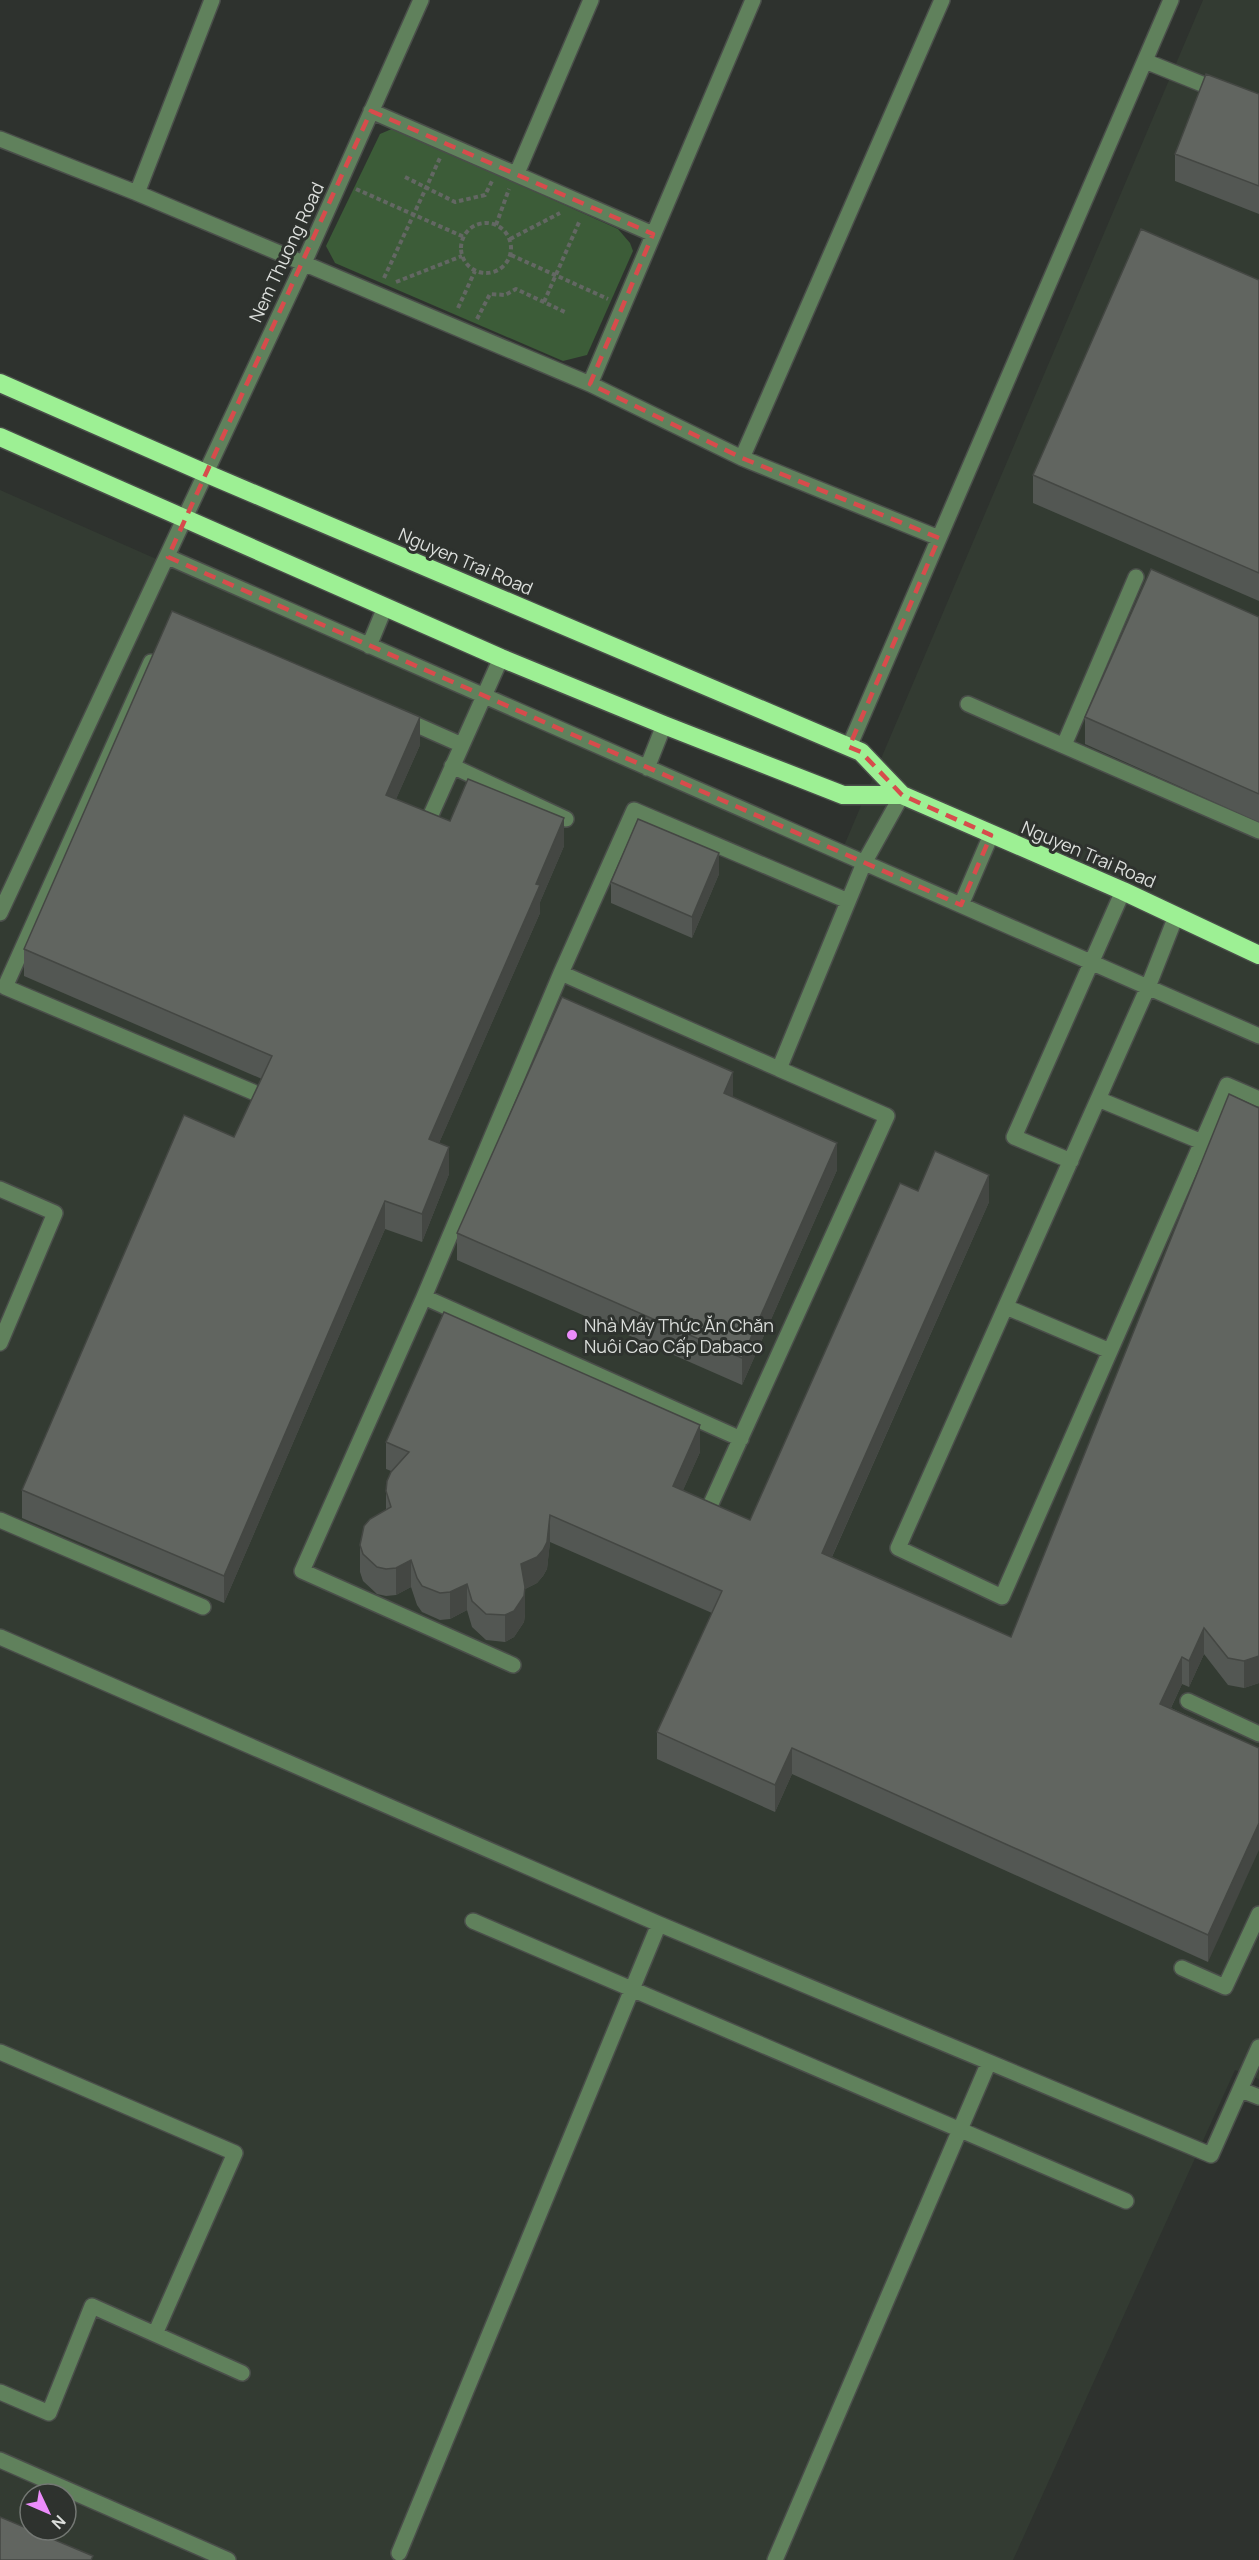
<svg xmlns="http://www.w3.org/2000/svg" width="1259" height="2560" viewBox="0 0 1259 2560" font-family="Manrope,sans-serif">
  <rect width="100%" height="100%" fill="#2e322e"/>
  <path fill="#333b32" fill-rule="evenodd" d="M1203,0h56v2079l-24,-9 -222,490h-1013v-2070l838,370zM30,2494h36v36h-36z"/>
  <path fill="#3c5c38" d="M394,128l224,101 12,14 3,8 -46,104 -24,6 -228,-98 -9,-17 54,-112z"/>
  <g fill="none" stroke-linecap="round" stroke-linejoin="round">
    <g stroke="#4a4e4a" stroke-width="18">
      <path id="minor" d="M1145,61l114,46
        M371,111l282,123
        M0,139l137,54 453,191 152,74 197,80
        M517,173l74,-173
        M137,193l75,-193
        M590,384l163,-384
        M742,458l200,-458
        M168,557l1091,479
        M369,646l16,-39
        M151,662l-146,325 248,105
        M968,704l291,127
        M401,718l61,27
        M1064,745l72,-168
        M849,747l322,-747
        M452,766l114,53
        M647,768l17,-43
        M425,828l76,-170
        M961,905l30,-70
        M0,913l303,-648 118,-265
        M1176,916l-28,71 -250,561 104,49 225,-512 32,14
        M561,973l218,96 85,-206 38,-68
        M1098,1099l104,43
        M1071,1161l-57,-24 109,-246
        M0,1189l55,24 -55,130
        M424,1297l-122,274 211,94
        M1006,1307l104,44
        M741,1439l-317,-142 137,-324 73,-163 214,91
        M709,1508l178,-392 -108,-47
        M0,1520l203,87
        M0,1637l659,287 552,231 48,-108
        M1188,1701l71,33
        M473,1921l653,280
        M1182,1968l43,19 34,-73
        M0,2052l235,101 -80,181
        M1241,2090l18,7
        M0,2392l49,21 43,-107 150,67
        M0,2460l228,100
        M399,2553l260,-629
        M775,2560l214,-498"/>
    </g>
    <g stroke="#4a4e4a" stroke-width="21">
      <path id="highway" d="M0,383l205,90 656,279 41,43 221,96 136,64
        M0,437l501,221 163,67 179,70h59"/>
    </g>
    <path stroke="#636763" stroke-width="4" stroke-dasharray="4.5 3" stroke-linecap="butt" d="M405,177l50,25 30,-7 7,-14
      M356,189l108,48
      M461 248a25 25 0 1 1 50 0a25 25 0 1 1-50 0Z
      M496,225l13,-36
      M510,239l50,-26
      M511,255l97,44
      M384,278l56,-120
      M396,282l66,-26
      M544,302l36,-82
      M458,308l17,-37
      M477,319l13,-25 15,1 11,-6 51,24"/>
    <use href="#minor" stroke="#60815c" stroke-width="15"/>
    <use href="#highway" stroke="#9df094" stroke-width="18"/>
  </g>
  <path fill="#535753" d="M1259,94v120l-84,-33v-27z
    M1259,280v321l-226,-98v-28z
    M1259,617v205l-174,-78v-27z
    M420,745l-24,54 54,22 114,25 -24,56v11l-101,230 10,31 -27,68 -37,-13 -161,374 -202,-85v-28l212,-353 28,-58 -238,-103v-27z
    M719,874l-27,64 -81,-35v-21z
    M733,1097l104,73 -95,215 -285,-125v-27z
    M1259,1108v575l-15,5 -16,-3 -24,-31 -15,33 -7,-3 -11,24 88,40 -51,214 -416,-188 -17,38 -118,-53v-27l55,-119 -162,-71 -3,27 -4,7 -6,7 -12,6v25l-1,8 -10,15 -9,5 -19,-2 -14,-13 -5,-17 -17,9 -10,1 -18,-8 -5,-7 -6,-18 -15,8 -10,1 -9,-2 -14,-13 -3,-9v-27l26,-35v-19l5,-20 -5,-2v-27l314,10 -17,38 67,30 168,-329 71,11 -157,355 179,80z"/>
  <path fill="#444743" d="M420,717v28l-34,77v-27z
    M564,818v28l-24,56v11l-111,253v-27z
    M719,853v21l-27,64v-21z
    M733,1072v28l-9,-7z
    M837,1143v27l-95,215v-27z
    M449,1147v27l-27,68v-28z
    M989,1175v27l-167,377v-26z
    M385,1201v28l-161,374v-27z
    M700,1425v27l-27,61v-27z
    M550,1515v27l-3,27 -4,7 -6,7 -12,6v25l-1,8 -10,15 -9,5v-27l16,-51z
    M411,1560v27l-15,8v-27z
    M467,1584v26l-17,9v-27z
    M1204,1628v26l-15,33v-26z
    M1259,1656v27l-15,5v-27z
    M1182,1657v27l-22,47v-27z
    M792,1748v26l-17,38v-27z
    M1259,1823v27l-51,112v-27z"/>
  <path fill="#616560" stroke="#444743" stroke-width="1.5" d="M1206,74l53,20v92l-84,-32z
    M1141,229l118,51v293l-226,-98z
    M1151,569l108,48v177l-174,-77z
    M172,611l248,106 -34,78 64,26 18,-42 96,39 -28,66 4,1 -111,254 20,8 -27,67 -37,-13 -161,375 -202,-86 162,-375 50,22 38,-81 -248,-107z
    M638,819l81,34 -27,64 -81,-35z
    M562,997l171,75 -9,21 113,50 -95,215 -285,-125z
    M1229,1094l30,14v548l-15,5 -16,-3 -24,-30 -15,33 -7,-4 -22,47 99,44v75l-51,112 -416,-187 -17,37 -118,-53 65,-141 -172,-76 -3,27 -4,8 -6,7 -16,7 4,23 -1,9 -10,15 -9,4 -19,-1 -14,-13 -5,-17 -17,8 -10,1 -18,-7 -5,-8 -6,-18 -15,8 -10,1 -9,-2 -14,-13 -3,-9 4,-19 6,-7 21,-12 -5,-16 1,-10 4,-9 18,-20 -23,-10 58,-130 256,113 -27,61 77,34 150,-337 18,8 17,-40 54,24 -167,378 189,84z
    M0,2517l93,39 -2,4h-91z"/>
  <path fill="none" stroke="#d74c4c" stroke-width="4.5" stroke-dasharray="12 8" stroke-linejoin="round" d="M371,111l282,123 -63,150 152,74 197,80 -90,209 12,5 41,43 89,40 -30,70 -793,-348z"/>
  <circle fill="#ec8cfb" stroke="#2e322e" stroke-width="2" cx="572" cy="1335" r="6"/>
  <g text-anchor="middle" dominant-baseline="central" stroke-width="6" stroke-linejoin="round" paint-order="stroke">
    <g font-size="18" fill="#dbdedb" stroke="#2e322e">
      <text transform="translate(286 252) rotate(-65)">Nem Thuong Road</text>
      <text transform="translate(466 561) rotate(23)">Nguyen Trai Road</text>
      <text transform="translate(1089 854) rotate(23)">Nguyen Trai Road</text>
    </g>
    <g font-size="18" fill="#dbdedb" stroke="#2e322e" text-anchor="start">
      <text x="584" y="1325">Nhà Máy Thức Ăn Chăn<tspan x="584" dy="21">Nuôi Cao Cấp Dabaco</tspan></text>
    </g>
  </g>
  <g transform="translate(48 2512) rotate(134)"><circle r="28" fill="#2e322e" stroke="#737773" stroke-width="1.5"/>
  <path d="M0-4.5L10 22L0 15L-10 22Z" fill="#ec8cfb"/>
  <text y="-9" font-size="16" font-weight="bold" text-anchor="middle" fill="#dbdedb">N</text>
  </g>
</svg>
